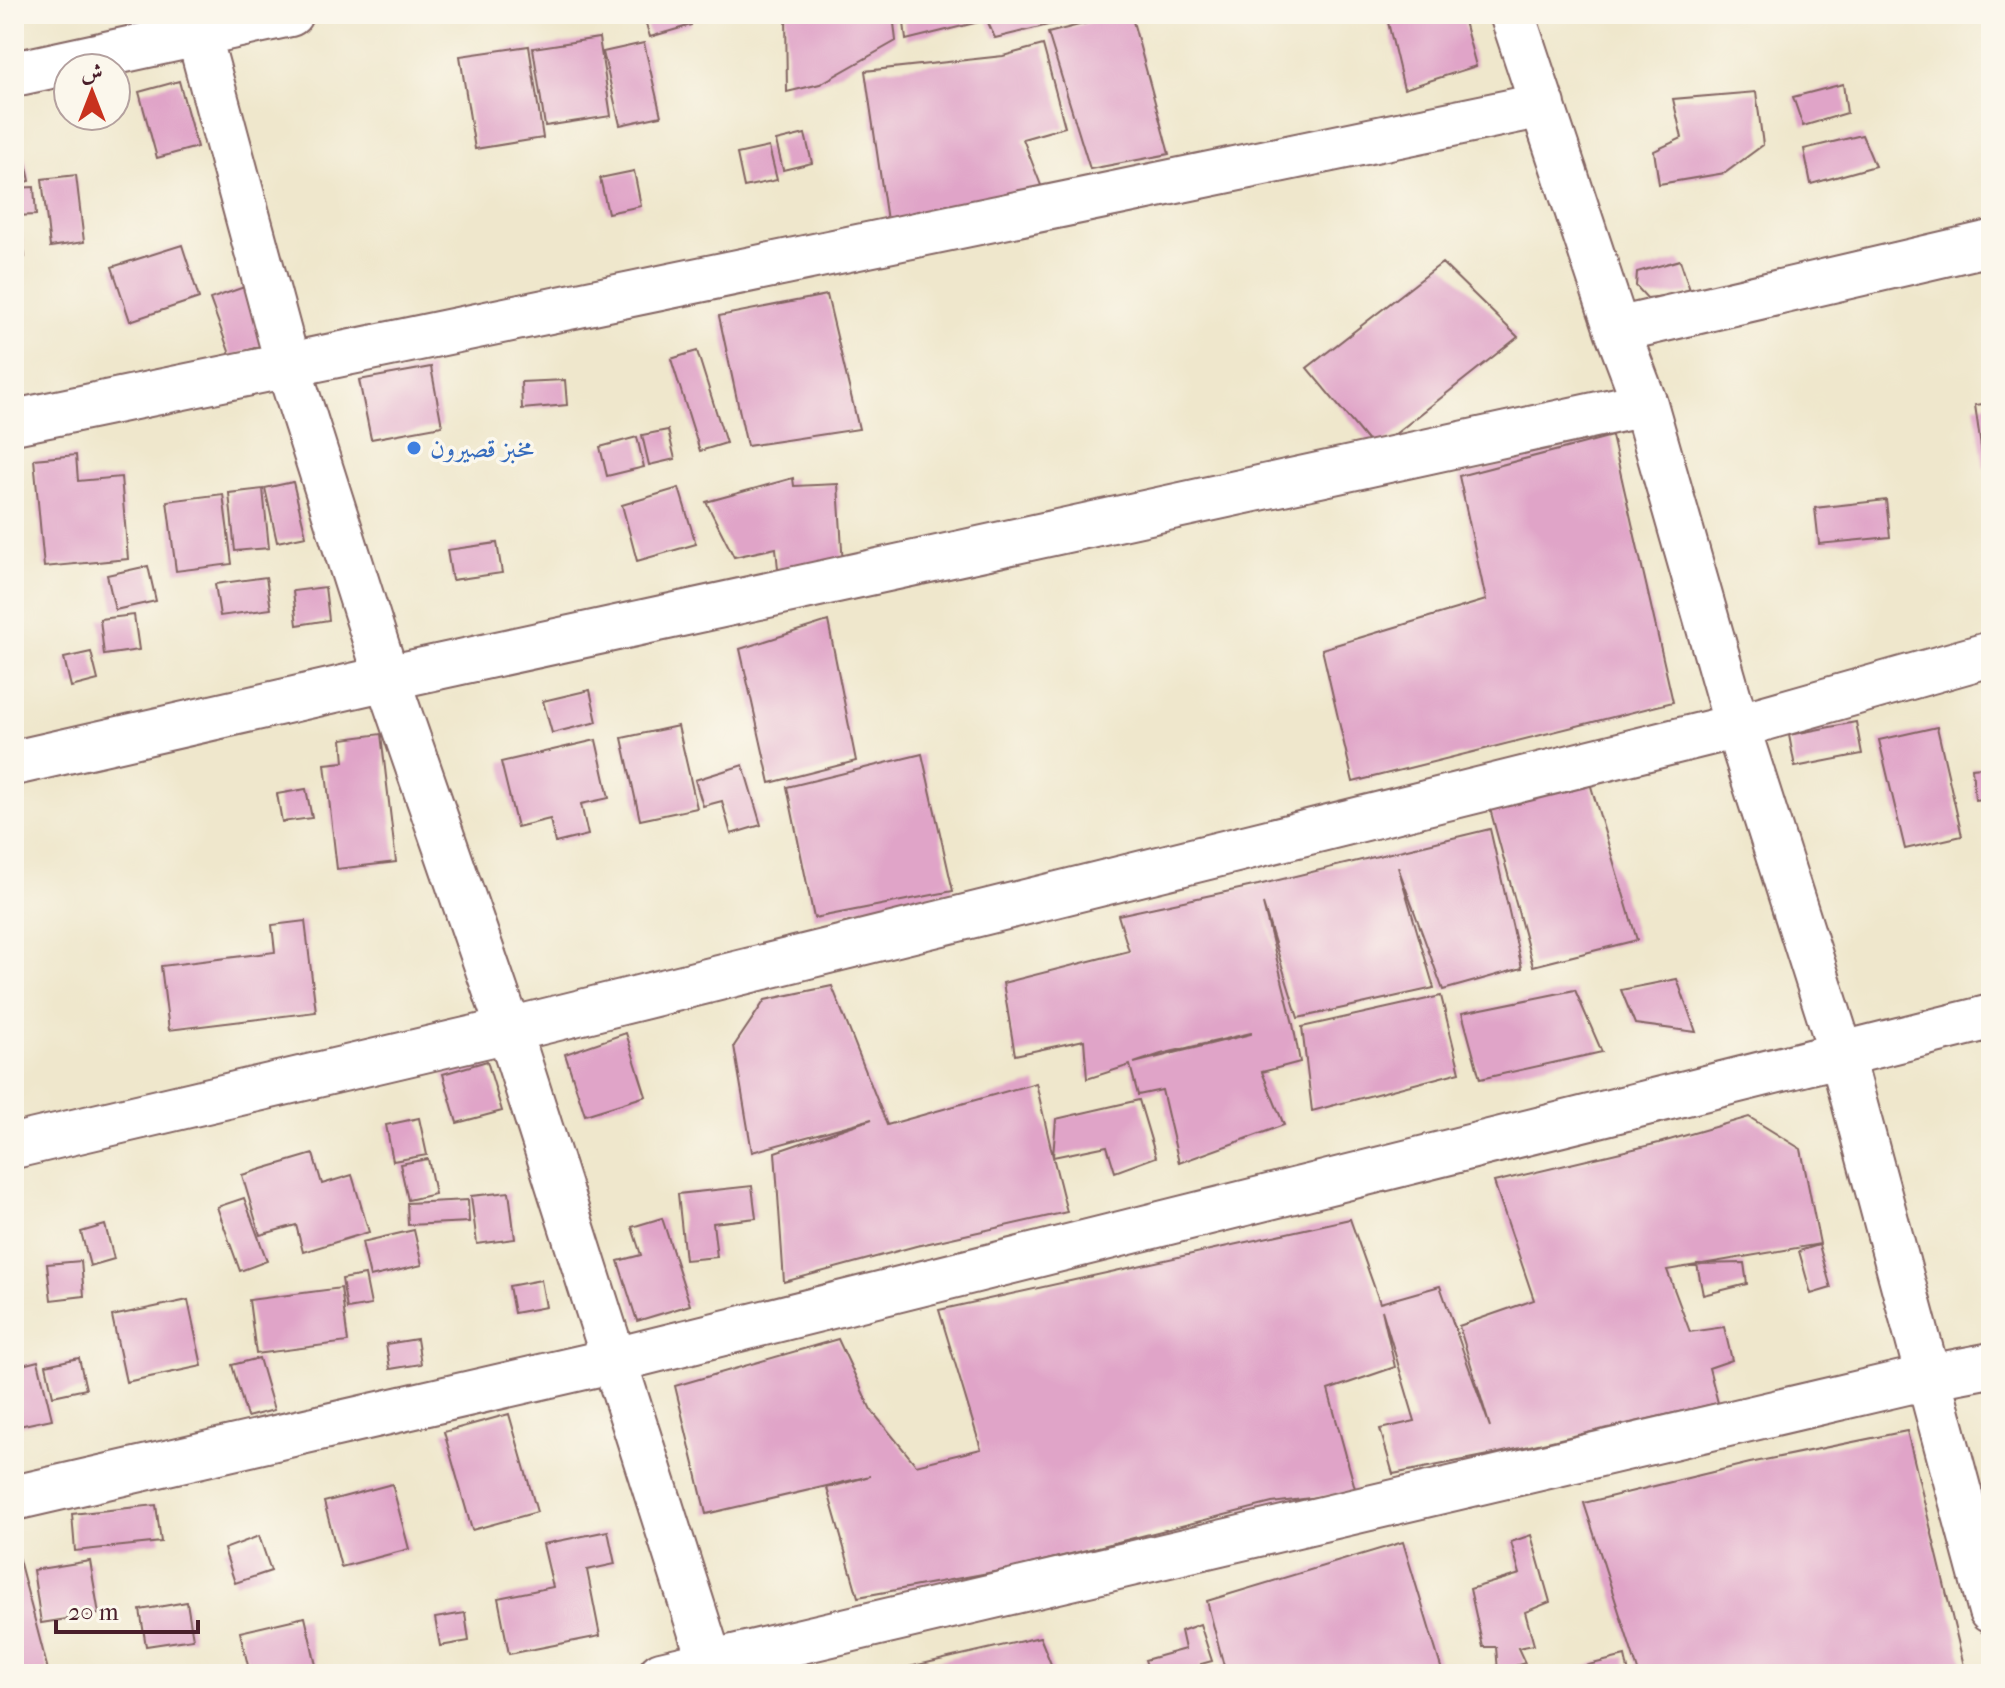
<svg xmlns="http://www.w3.org/2000/svg" width="2005" height="1688" viewBox="0 0 2005 1688" font-family="'IM FELL French Canon',Amiri,serif">
  <rect width="100%" height="100%" fill="#fbf7ec"/>
  <filter id="ink" filterUnits="userSpaceOnUse"><feTurbulence type="fractalNoise" baseFrequency=".0125" numOctaves="2"/><feDisplacementMap in="SourceGraphic" scale="16" xChannelSelector="R" yChannelSelector="G"/><feConvolveMatrix kernelMatrix="1 2 1 2 8 2 1 2 1" color-interpolation-filters="sRGB"/></filter>
  <filter id="wash" filterUnits="userSpaceOnUse"><feTurbulence type="fractalNoise" baseFrequency=".006" numOctaves="4" result="noise"/><feDisplacementMap in="SourceGraphic" scale="32" xChannelSelector="R" yChannelSelector="G"/><feGaussianBlur stdDeviation="1.8" result="paint"/><feColorMatrix in="noise" values="0 0 0 0 0 0 0 0 0 0 0 0 0 0 0 0 0 1.4 0 .05"/><feComposite in="paint" operator="in"/></filter>
  <g filter="url(#wash)">
    <rect width="100%" height="100%" fill="#efe7cc"/>
    <g id="blocks">
      <path fill="#e0a4c8" fill-rule="evenodd" d="M643,14h45l3,11 -41,12z
        M786,14h107l3,27 -76,43 -33,8z
        M903,14h75l1,8 -73,18z
        M984,14h105l1,1 -95,23z
        M1122,14h9l38,140 -79,15 -42,-136z
        M1386,14h76l14,52 -72,23z
        M599,38l12,78 -66,10 -12,-78z
        M644,43l17,73 -41,9 -17,-73z
        M1043,45l22,82 -42,12 26,67 -159,35 -25,-170 138,-15z
        M529,46l14,92 -68,11 -15,-93z
        M179,81l18,66 -40,11 -18,-66z
        M1843,84l4,29 -44,13 -10,-29z
        M1756,92l7,53 -38,28 -66,11 -5,-33 28,-13 -9,-39z
        M805,134l7,29 -29,7 -7,-29z
        M1862,135l13,31 -64,18 -7,-35z
        M769,147l8,33 -33,7 -7,-33z
        M24,154l6,27 -16,3v-28z
        M634,171l7,35 -33,7 -8,-35z
        M76,175l8,67 -34,5 -8,-68z
        M34,187l2,28 -22,1v-28z
        M21,229l4,28 -11,2v-29z
        M182,245l17,53 -69,23 -18,-54z
        M1680,260l11,33 -44,5 -11,-12 1,-14z
        M1442,263l76,74 -143,113 -68,-82z
        M250,285l20,57 -39,15 -21,-58z
        M827,295l32,134 -112,17 -28,-130z
        M697,351l29,92 -26,8 -29,-92z
        M431,367l11,59 -71,13 -12,-59z
        M565,380l2,25 -45,4 -1,-27z
        M1991,403v64l-7,1 -9,-63z
        M668,430l7,29 -26,6 -7,-30z
        M1612,436l61,266 -320,80 -31,-133 164,-49 -27,-124z
        M637,437l7,30 -37,9 -7,-29z
        M76,455l2,26 43,-4 7,82 -84,8 -10,-108z
        M793,478l1,8 44,-2 5,82 -65,3 -2,-21 -42,9 -28,-55z
        M293,482l13,54 -29,6 -12,-54z
        M679,488l17,56 -59,17 -15,-56z
        M263,489l6,59 -34,3 -6,-58z
        M223,494l9,70 -56,7 -9,-70z
        M1886,500l4,37 -71,7 -4,-36z
        M497,543l5,30 -50,7 -5,-30z
        M148,566l8,35 -41,9 -8,-35z
        M266,577l5,32 -51,7 -5,-32z
        M325,587l4,33 -32,5 -4,-34z
        M134,615l5,35 -35,5 -4,-36z
        M828,621l28,140 -86,22 -30,-134z
        M91,652l7,28 -27,7 -7,-29z
        M590,690l7,32 -45,11 -9,-32z
        M1856,722l6,32 -67,13 -6,-32z
        M678,726l19,82 -57,12 -18,-82z
        M1937,727l25,109 -57,13 -26,-109z
        M381,734l15,128 -59,7 -12,-105 19,-2 -2,-23z
        M596,740l13,58 -28,6 7,31 -33,8 -5,-24 -33,8 -16,-65z
        M922,754l31,137 -139,27 -27,-131z
        M743,765l18,60 -30,9 -9,-33 -19,5 -8,-26z
        M1991,766v32l-16,2 -3,-32z
        M1590,783l47,157 -104,26 -44,-161z
        M306,789l6,29 -30,4 -5,-28z
        M1490,829l32,139 -79,22 -45,-123 36,121 -136,30 -35,-114 30,120 7,38 -38,10 22,53 -105,38 -17,-73 -24,5 -8,-30 -43,14 -3,-39 -69,15 -12,-72 126,-32 -11,-36 140,-30zM1251,1033v1l-117,29 27,-9z
        M305,921l11,91 -147,18 -8,-64 114,-14 -3,-27z
        M1677,979l19,53 -61,-8 -14,-34z
        M832,986l55,139 149,-42 17,74 3,-38 83,-19 17,57 -41,15 -8,-26 -54,11 14,55 -151,34 -132,36 -9,-130 97,-33 -120,33 -18,-106 31,-46z
        M1575,990l27,62 -122,27 -18,-66z
        M1441,996l19,76 -148,39 -10,-84z
        M626,1033l20,63 -61,19 -20,-61z
        M487,1061l15,50 -45,12 -14,-49z
        M1749,1117l52,32 19,95 -153,26 23,62 34,-5 8,33 -23,8 9,35 -219,50 -106,21 -13,-45 35,-8 -33,-111 13,57 -67,23 28,102 -84,11 -257,65 -157,29 -31,-109 43,-12 -164,38 -31,-128 163,-47 33,71 45,55 65,-16 -42,-139 411,-91 30,84 60,-17 50,141 -31,-101 75,-26 -40,-118 165,-39z
        M419,1118l8,37 -34,6 -7,-36z
        M313,1154l9,30 30,-9 17,57 -66,20 -7,-27 -36,10 -18,-60z
        M428,1159l7,35 -27,6 -8,-36z
        M752,1186l4,32 -43,5 4,34 -32,3 -7,-66z
        M509,1192l6,47 -38,5 -6,-48z
        M244,1198l23,63 -27,10 -23,-64z
        M468,1200l1,22 -61,3 -1,-22z
        M662,1218l28,87 -53,16 -19,-60 23,-6 -9,-28z
        M105,1225l9,34 -24,7 -9,-34z
        M414,1230l8,35 -52,12 -8,-35z
        M1819,1245l12,43 -20,6 -12,-43z
        M81,1261l3,35 -33,4 -4,-36z
        M1744,1263l3,21 -44,11 -6,-31z
        M365,1275l6,30 -24,4 -5,-30z
        M541,1280l5,27 -32,6 -5,-27z
        M341,1288l7,54 -92,12 -7,-54z
        M188,1300l14,66 -76,16 -14,-66z
        M417,1339l4,25 -31,5 -4,-25z
        M79,1358l7,31 -33,7 -7,-31z
        M259,1358l15,52 -27,7 -15,-52z
        M38,1361l14,58 -38,8v-60z
        M509,1414l28,98 -65,18 -28,-98z
        M1907,1431l59,243h-327l-55,-171 166,-40z
        M392,1484l17,65 -68,18 -17,-65z
        M156,1505l5,37 -86,9 -3,-37z
        M608,1531l7,33 -28,6 13,66 -91,18 -11,-56 55,-11 -10,-43z
        M1531,1535l19,67 -25,10 9,33 -16,3 7,15 -27,8 -2,-24h-13l-13,-58 50,-15 -9,-32z
        M259,1536l12,35 -36,12 -11,-34z
        M1403,1542l40,132h-217l-19,-73z
        M18,1556l31,118h-35v-116z
        M90,1561l9,53 -58,9 -8,-53z
        M187,1602l6,37 -47,7 -6,-36z
        M465,1613l4,28 -29,5 -5,-28z
        M305,1617l13,57h-68l-10,-42z
        M1200,1624l12,37 -11,3 2,10h-53l-5,-14 40,-11 -4,-18z
        M1040,1637l15,37h-144l-2,-7z
        M1625,1656l4,18h-73v-1z"/>
    </g>
  </g>
  <g filter="url(#ink)">
    <use href="#blocks" fill-opacity="0" stroke="#846563" stroke-width="2"/>
    <g fill="none" stroke-linecap="round" stroke-linejoin="round">
      <g stroke="#846563" stroke-width="48">
        <path id="minor" d="M193,14l95,352 99,312 122,352 205,644
          M1512,14l105,316 28,74 92,322 104,327 150,558
          M14,74l276,-60
          M1617,330l374,-87
          M14,422l1529,-317
          M14,763l373,-85 1258,-274
          M14,1146l495,-116 1228,-304 254,-72
          M14,1498l601,-138 1376,-343
          M661,1674l1267,-297 63,-12"/>
      </g>
      <use href="#minor" stroke="#fff" stroke-width="44"/>
    </g>
  </g>
  <circle fill="#3f7fe0" stroke="#fbf7ec" stroke-width="3" cx="414" cy="448" r="8"/>
  <g text-anchor="middle" dominant-baseline="central" stroke-width="7" stroke-linejoin="round" paint-order="stroke">
    <g font-size="26" fill="#366cbe" stroke="#fbf7ec" text-anchor="start">
      <text x="430" y="448">مخبز قصيرون</text>
    </g>
  </g>
  <rect width="2005" height="1688" fill="none" stroke="#fbf7ec" stroke-width="48"/>
  <g transform="translate(92 92)"><circle r="38" fill="#fbf7ec" stroke="#b4a19f" stroke-width="2"/>
  <path d="M0-6L14 30L0 20L-14 30Z" fill="#c8321e"/>
  <text y="-12" font-size="22" font-weight="bold" text-anchor="middle" fill="#4a1f2b">ش</text>
  </g>
  <path d="M56 1620v12h142v-12" fill="none" stroke="#4a1f2b" stroke-width="4"/>
  <text x="68" y="1620" font-size="24" fill="#4a1f2b" stroke="#fbf7ec" stroke-width="6" paint-order="stroke">20 m</text>
</svg>
